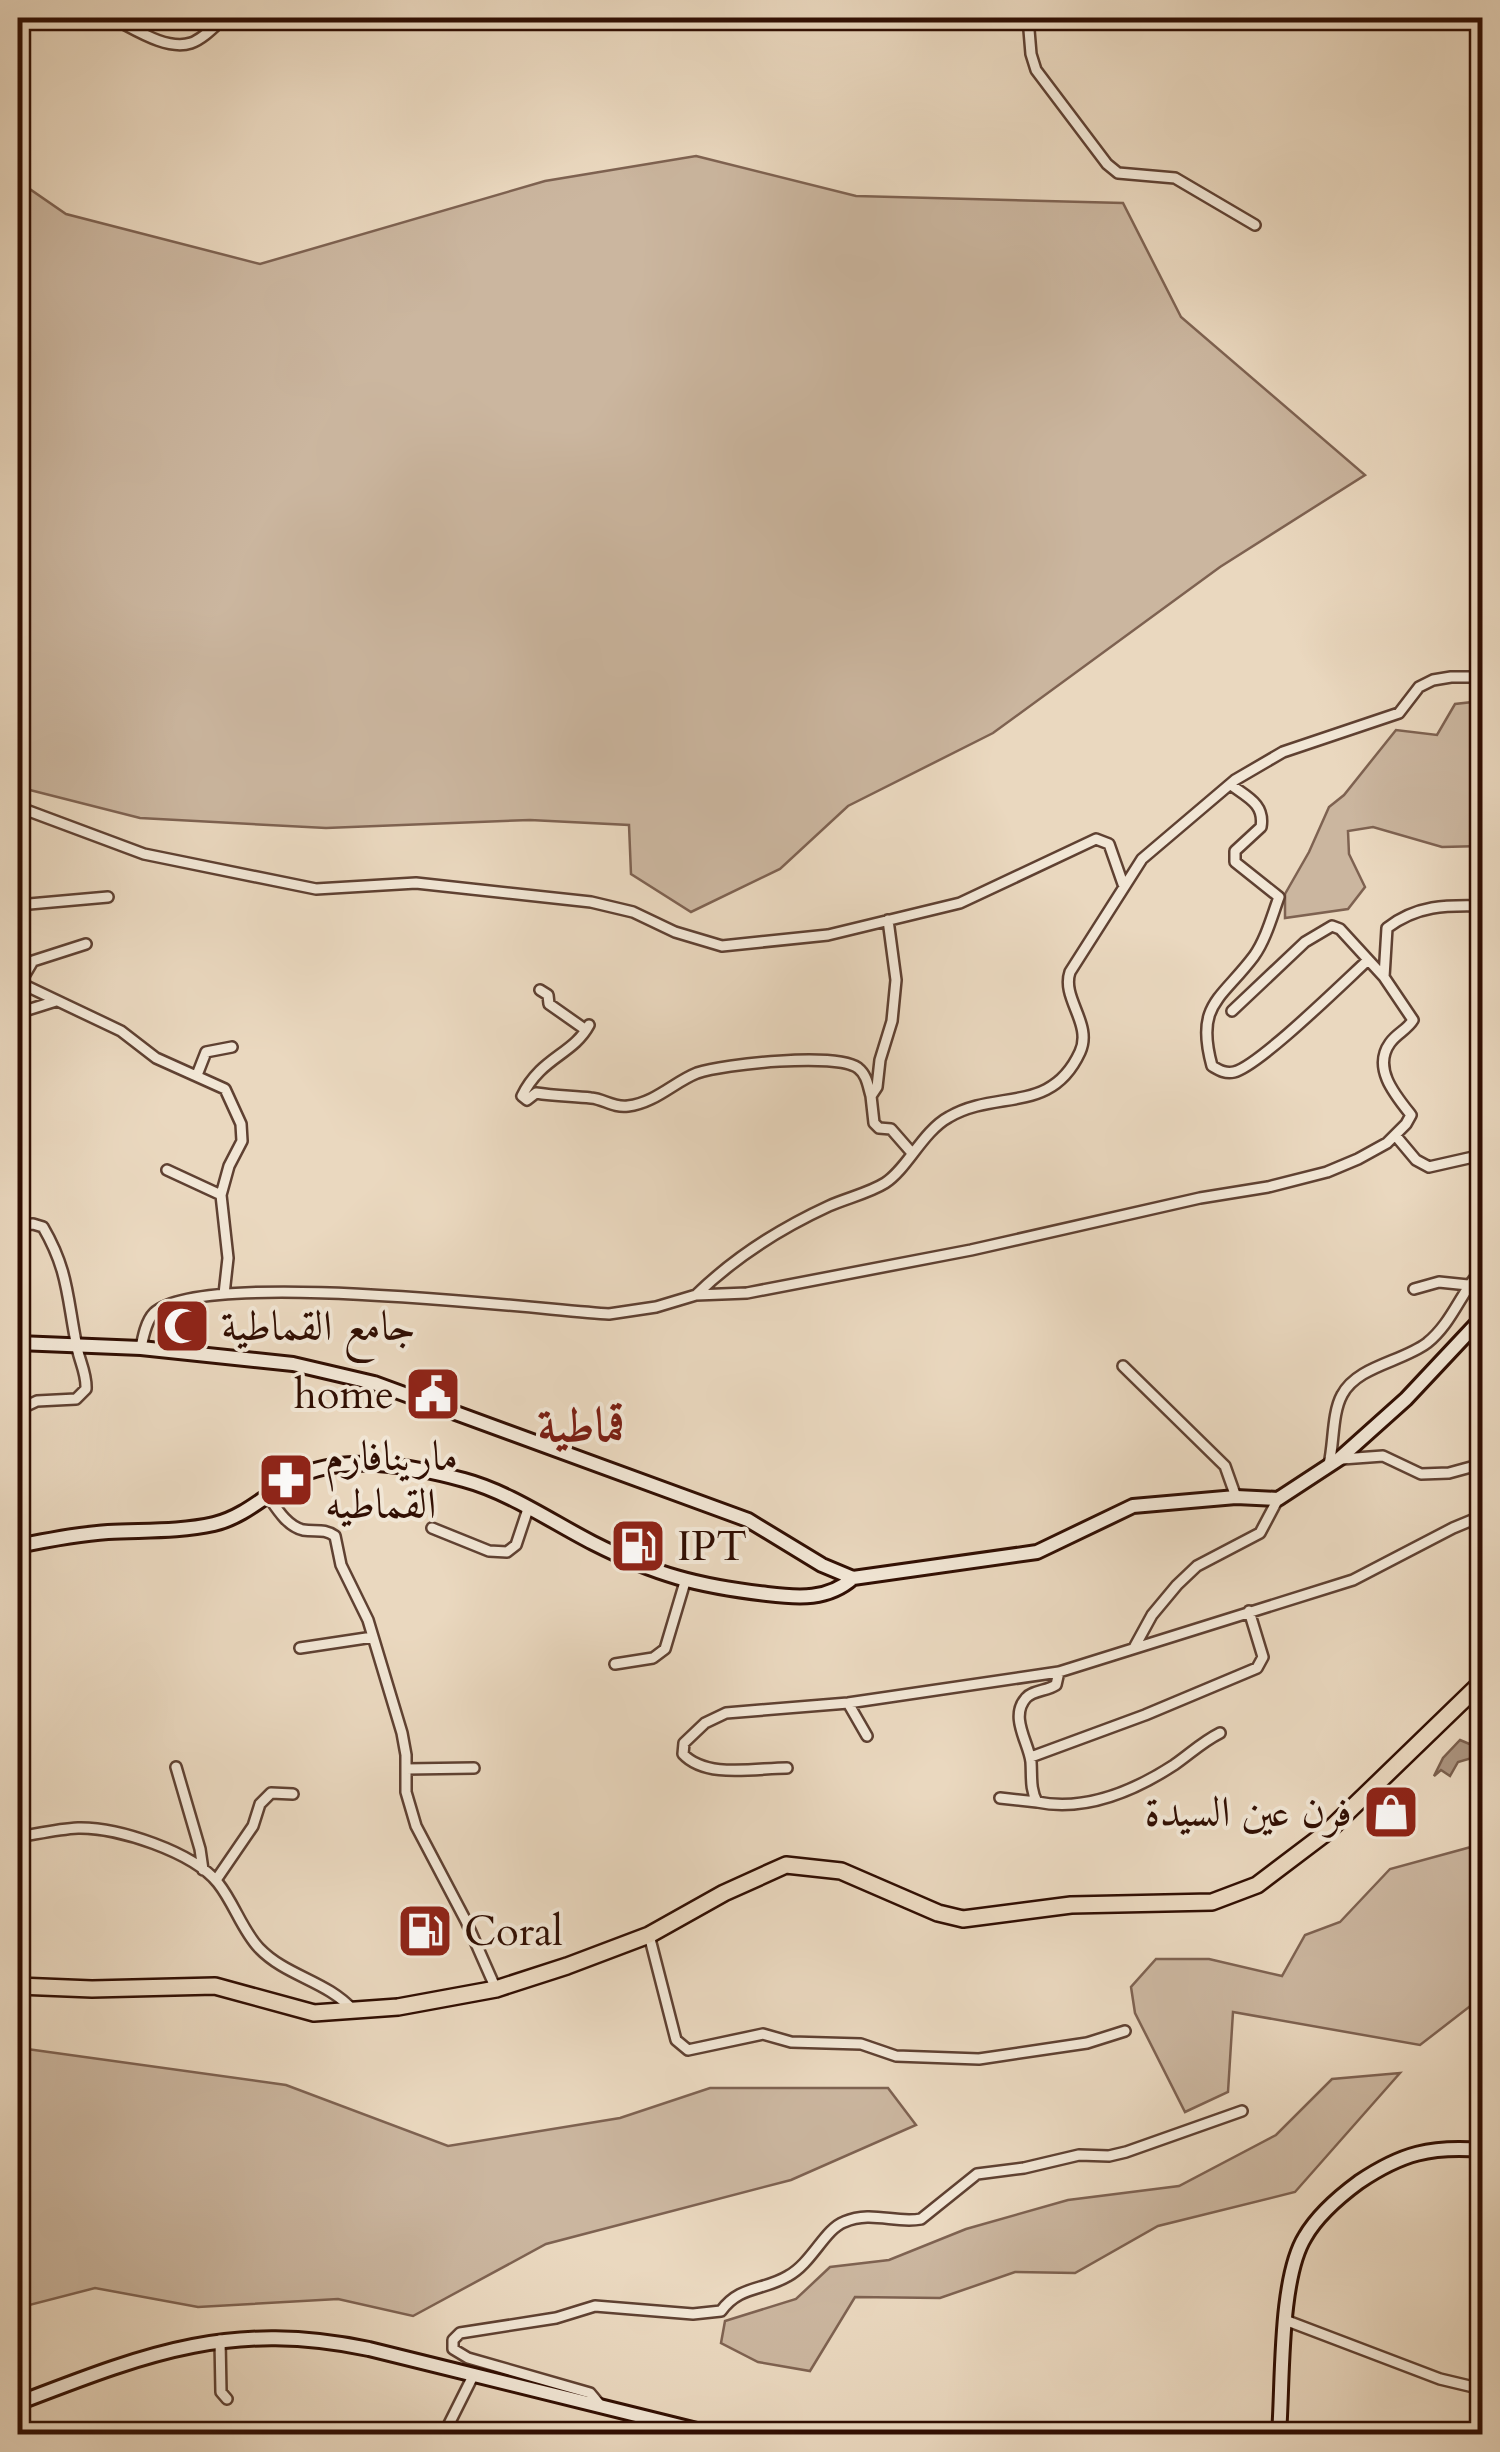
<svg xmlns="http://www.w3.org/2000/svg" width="1500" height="2452" viewBox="0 0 1500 2452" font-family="Cardo,Amiri,serif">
  <rect width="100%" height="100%" fill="#ead8bf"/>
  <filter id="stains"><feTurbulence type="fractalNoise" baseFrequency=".002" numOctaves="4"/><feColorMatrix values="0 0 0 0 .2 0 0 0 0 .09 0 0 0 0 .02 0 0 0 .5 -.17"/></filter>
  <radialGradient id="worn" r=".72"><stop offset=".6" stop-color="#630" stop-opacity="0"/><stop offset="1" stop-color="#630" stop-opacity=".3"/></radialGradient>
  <path fill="#cbb69f" stroke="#7e6251" stroke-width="2.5" d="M696,156l160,40 267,7 58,114 184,158 -145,92 -227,166 -145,73 -68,63 -89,43 -60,-38 -2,-49 -99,-5 -204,8 -186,-10 -122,-31v-606l48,33 194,50 285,-83z
    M1482,701v145l-40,1 -69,-20 -25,4 1,23 16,33 -17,22 -63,9v-24l24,-42 20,-45 15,-12 52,-65 41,5 18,-31z
    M1482,1844v153l-62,48 -187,-33 -5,80 -43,20 -50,-99 -4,-26 25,-28h53l73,17 23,-41 35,-13 50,-53z
    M27,2049l259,36 162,61 172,-28 90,-30h178l28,37 -125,55 -245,64 -133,72 -75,-17 -140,8 -103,-19 -77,20v-258z
    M1400,2073l-105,119 -137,34 -83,47 -60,-1 -75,26 -85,-1 -45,74 -52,-9 -37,-19 4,-22 71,-22 34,-32 59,-7 77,-31 102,-29 111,-14 97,-51 56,-56z"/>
  <path fill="#ab947f" stroke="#7a5f4d" stroke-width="2.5" d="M1460,1740l12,5 4,6 -4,7 -14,4 -8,14 -9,-6 -7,6 9,-18z"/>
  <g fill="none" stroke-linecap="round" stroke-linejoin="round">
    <g stroke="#5f4132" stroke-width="14">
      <path id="street" d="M112,18c21,10 54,33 79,25 12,-4 24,-17 33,-25
        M1028,18l3,36 5,16 71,94 11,9 57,5 80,47
        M1231,785c16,12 34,19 30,42l-26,24v11l44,35c-7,19 -13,42 -25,59 -33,44 -59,48 -42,110 7,4 13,8 22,6 25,-6 110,-90 134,-112
        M18,807l126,47 172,35 100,-6 175,19 42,10 42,20 47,14 106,-11 132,-32 136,-64 13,5 14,40
        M18,905l90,-8
        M888,920l8,60 -4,41 -12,39 -3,27 -6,9 3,27 5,5 12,1 21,24
        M18,982l103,49 35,27 69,31 16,35 1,17 -13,25 -8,29 7,63 -4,36
        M20,983l13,-22 53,-17
        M540,990l8,5 1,9 37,26
        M1232,1011l73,-69 27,-16 8,3 44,48
        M18,1013l38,-12
        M589,1025c-16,30 -48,32 -67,71l5,4 9,-7c19,3 36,3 55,5 13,1 22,10 37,8 27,-3 46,-24 69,-33 27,-9 139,-21 161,-5 9,7 10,18 13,28
        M197,1075l9,-23 26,-5
        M1395,1135l21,25 13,7 53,-12
        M167,1170l54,25
        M18,1225l15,-1 10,3c25,43 24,69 33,115 2,17 11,30 10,47l-10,10 -39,2 -19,9
        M1414,1289l25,-7 29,3
        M696,1295c40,-39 83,-66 133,-89 18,-8 40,-13 56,-23 22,-14 38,-52 64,-66 48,-28 102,-2 131,-65 13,-28 -19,-54 -10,-80l72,-113 93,-79 48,-28 116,-39 20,-26 14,-7 18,-3h31
        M1470,1329l12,15
        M141,1348c2,-11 5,-27 13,-35 46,-45 379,-4 455,1l47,-7 40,-12 51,-2 224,-43 229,-52 68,-11 59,-15 31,-13 29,-16 19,-19 5,-9c-16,-20 -39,-47 -21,-72 7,-10 17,-13 23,-23l-29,-43 3,-49c30,-23 59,-23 95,-22
        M1123,1366l102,100 11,31
        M1342,1459l41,-3 38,18 28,-1 33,-9
        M1329,1464c5,-20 3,-51 13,-69 15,-29 60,-33 85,-52 25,-20 34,-51 55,-74
        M268,1496c9,13 19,30 35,34 13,2 21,-2 32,6l6,29 27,55 34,113 4,22v37l10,34 50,95 30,68
        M432,1528l57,23 18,1 9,-7 12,-36
        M1135,1646l17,-31 25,-30 20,-19 63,-33 18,-34
        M300,1648l73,-11
        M615,1664l38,-6 12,-9 20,-67
        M1059,1672l-3,13c-9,6 -23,5 -30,13 -17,19 3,45 5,64 1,15 -1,27 6,40 49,10 97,-11 137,-37 16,-11 28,-23 46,-32
        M848,1703l19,33
        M1031,1757l114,-42 112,-47 6,-11 -14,-46
        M176,1767l24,82 3,21
        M787,1768c-31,0 -81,11 -104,-14l1,-11 21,-20 21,-10 122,-10 211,-31 294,-92 100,-52 29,-12
        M406,1769l68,-1
        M1000,1798l37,4
        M18,1837c19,-3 40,-8 60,-9 40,-1 115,24 140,55 16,20 24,47 41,65 28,29 67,32 95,63
        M216,1880l37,-54 7,-22 11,-11 22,1
        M649,1935l27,105 12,10 75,-16 28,8 70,2 35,12 83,3 108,-16 38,-12
        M1477,2270l5,1
        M1285,2320l155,59 42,10
        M220,2340l1,52 6,7
        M600,2405l-10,-12 -122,-35 -15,-9v-9l7,-7 96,-15 39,-12 98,8 28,-3c19,-26 42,-20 67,-35 23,-12 37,-47 56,-54 28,-12 51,2 77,-3l56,-45 47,-6 55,-13 30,1 17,-4 116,-41
        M379,2432l4,2
        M444,2434l30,-60"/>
    </g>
    <g stroke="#310f03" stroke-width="18">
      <path id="secondary" d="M18,1343l123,5 152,16 81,19 374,137 74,45 31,13 184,-26 96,-46 103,-9 42,2 61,-40 67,-60 76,-81
        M18,1546c29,-6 59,-12 90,-14 35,-2 71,0 106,-8 30,-7 53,-30 79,-45 49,-27 119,-13 171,1 45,12 88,42 129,63 63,32 105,43 174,51 32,4 61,6 86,-16
        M18,2403c128,-49 211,-83 351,-54l344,85
        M1279,2434c4,-51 0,-155 26,-197 12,-21 35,-41 54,-55 43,-29 72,-36 123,-32"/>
    </g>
    <g stroke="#310f03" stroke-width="20">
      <path id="primary" d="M18,1986l74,3 123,-3 99,27 84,-6 98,-18 71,-23 82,-31 75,-42 62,-28 55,6 97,42 25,6 108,-14 141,-3 45,-17 70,-53 155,-150"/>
    </g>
    <use href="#street" stroke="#f1e6d5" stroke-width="9"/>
    <use href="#secondary" stroke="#f1e6d5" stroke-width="12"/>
    <use href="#primary" stroke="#ead8bf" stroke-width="15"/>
  </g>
  <defs>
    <g id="mosque-square" transform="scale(2.875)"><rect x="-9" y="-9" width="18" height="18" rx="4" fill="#8f2418" stroke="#f1e6d5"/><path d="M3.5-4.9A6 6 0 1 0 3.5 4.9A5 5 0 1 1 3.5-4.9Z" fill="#fff"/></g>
    <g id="civic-square" transform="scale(2.875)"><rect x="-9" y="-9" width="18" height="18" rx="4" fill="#8f2418" stroke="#f1e6d5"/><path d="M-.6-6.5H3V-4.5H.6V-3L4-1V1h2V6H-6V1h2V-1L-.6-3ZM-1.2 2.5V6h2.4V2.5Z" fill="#fff"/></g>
    <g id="pharmacy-square" transform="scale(2.875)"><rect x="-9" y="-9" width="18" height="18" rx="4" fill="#8f2418" stroke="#f1e6d5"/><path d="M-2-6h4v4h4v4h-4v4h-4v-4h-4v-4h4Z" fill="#fff"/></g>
    <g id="fuel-square" transform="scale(2.875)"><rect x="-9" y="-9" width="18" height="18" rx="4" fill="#8f2418" stroke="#f1e6d5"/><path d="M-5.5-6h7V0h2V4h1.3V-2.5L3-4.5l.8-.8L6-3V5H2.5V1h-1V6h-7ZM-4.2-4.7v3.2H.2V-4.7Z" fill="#fff"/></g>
    <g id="shop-square" transform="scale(2.875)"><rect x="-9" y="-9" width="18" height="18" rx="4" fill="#8f2418" stroke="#f1e6d5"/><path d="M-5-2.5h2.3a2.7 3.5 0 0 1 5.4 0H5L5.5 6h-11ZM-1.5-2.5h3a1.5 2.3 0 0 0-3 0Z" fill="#fff"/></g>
  </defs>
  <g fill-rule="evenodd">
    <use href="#mosque-square" x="182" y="1326"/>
    <use href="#civic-square" x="433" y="1394"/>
    <use href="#pharmacy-square" x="286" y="1480"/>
    <use href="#fuel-square" x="638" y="1546"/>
    <use href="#shop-square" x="1391" y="1812"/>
    <use href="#fuel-square" x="425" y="1931"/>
  </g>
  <g text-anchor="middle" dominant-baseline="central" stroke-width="8" stroke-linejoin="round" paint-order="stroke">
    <g font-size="42" fill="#310f03" stroke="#f1e6d5" text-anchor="start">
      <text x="221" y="1326">جامع القماطية</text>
      <text x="394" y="1394" text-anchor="end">home</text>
      <text x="325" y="1456">مارينافارم<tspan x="325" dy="48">القماطيه</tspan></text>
      <text x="677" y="1546">IPT</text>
      <text x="1352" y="1812" text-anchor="end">فرن عين السيدة</text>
      <text x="464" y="1931">Coral</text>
    </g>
    <g font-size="48" font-weight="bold" fill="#7a1f14" stroke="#f1e6d5">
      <text x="581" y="1425">قماطية</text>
    </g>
  </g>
  <rect width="1500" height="2452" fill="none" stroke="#ead8bf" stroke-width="60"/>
  <rect x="20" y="20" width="1460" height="2412" fill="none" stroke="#310f03" stroke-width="5"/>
  <rect x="30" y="30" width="1440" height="2392" fill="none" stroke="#310f03" stroke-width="2.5"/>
  <rect width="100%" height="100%" filter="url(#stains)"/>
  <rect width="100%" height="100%" fill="url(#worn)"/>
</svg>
